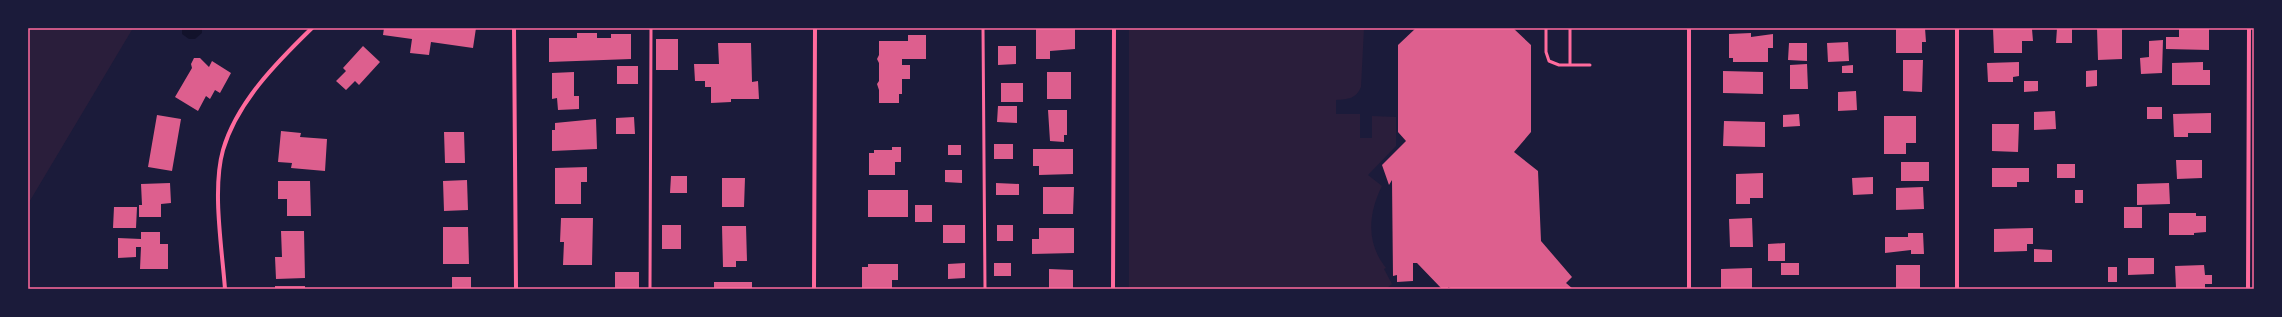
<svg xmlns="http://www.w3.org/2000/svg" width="2282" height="317" viewBox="0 0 2282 317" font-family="'Fira Sans',sans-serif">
  <rect width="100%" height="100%" fill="#1b1b3a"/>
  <path fill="#2a1e3b" d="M28,28h105l-105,176z
    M1129,28h235l-3,59c-5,12 -13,12 -25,13v14h24v24h12v-22l24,1v29l-28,29 14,11c-14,28 -16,57 4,82l-2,1 8,15 -6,5h-257z"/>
  <path fill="#12122b" d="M182,28h20v5l-7,6h-6l-7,-5z"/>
  <path fill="#dd5f8e" d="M384,28h92l-3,20 -42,-6 -2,13 -19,-2 2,-14 -29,-4z
    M1416,28h97l18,17v87l-17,20 24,19 3,70 31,36 -6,6 7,6h-120l-5,-2v2h-6l-25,-26h-4v18l-16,1v-7l-4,1 -1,-96 -3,5 -7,-20 24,-24 -8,-9v-87z
    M1896,28h29l1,14h-4v11h-26z
    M1993,28l39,1 1,12h-11v12h-28z
    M2057,28h15v15h-16z
    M2097,28h25v31l-24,1z
    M2179,28h30v22l-43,-1v-12h13z
    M1036,29h39v20l-25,2v8h-14z
    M577,33h20v5h14v-4h20v25l-82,3v-24h28z
    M1751,33v4l22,-3v14h-5v14h-35v-4h-4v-24z
    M908,35h18v24h-24v6h8v14h-8v15h-3v9h-20v-13l-2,-6 2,-3v-18l-2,-4 2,-4v-14h29z
    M656,39h22v31h-22z
    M2163,40l-1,33 -21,1 -1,-16 9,-1v-16z
    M1848,42l1,19 -21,1 -1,-19z
    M718,43h33l1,39 6,-1 1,18h-28v3l-20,1v-16h-6v-6h-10l-1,-17h25z
    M1789,43h18v18l-19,-1z
    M363,46l17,16 -21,23 -4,-4 -9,9 -10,-9 10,-10 -3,-3z
    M998,46h18v18l-18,1z
    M194,58h6l9,9 3,-6 19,12 -11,20 -5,-3 -5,9 -4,-3 -8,15 -23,-14 17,-29 -1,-4z
    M1903,60h20l-1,32 -19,-1z
    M2019,62v14l-6,1v5h-25l-1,-19z
    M2203,62v8h7v15h-38v-22z
    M1807,64l1,25h-18v-24z
    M1853,65v8h-11v-7z
    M617,66h21v18h-21z
    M2097,70v16l-11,1v-16z
    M1723,71l40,1v22l-40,-1z
    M574,72v24h5v13l-21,1 -1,-12 -5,1v-26z
    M1047,72h24v27h-24z
    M2024,81h14v10l-14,1z
    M1001,83h22v19h-22z
    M1856,91l1,19 -19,1v-19z
    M998,106h19v17l-20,-1z
    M2147,107h15v12h-15z
    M1048,110h19v25h-3v7l-14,-1z
    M2055,111l1,18 -22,1v-18z
    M2211,113v20h-23v4h-14l-1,-23z
    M1799,114l1,12 -17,1v-12z
    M157,115l24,4 -9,52 -24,-4z
    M1884,116h32v27h-10v11h-22z
    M634,117l1,17h-19v-16z
    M596,119l1,30 -45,2v-21h3v-7z
    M1724,121l41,1v25l-42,-1z
    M1992,124h27l-1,28 -26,-1z
    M281,131l20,2 -1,4 27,2 -2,32 -34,-3 1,-5 -14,-1z
    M444,132h20l1,31h-20z
    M994,144h19v15h-19z
    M948,145h13v10h-13z
    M892,147h9v15h-6v13h-26v-22h5v-3h18z
    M1033,149h40v25l-34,1v-9h-6z
    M2176,160h26v18l-25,1z
    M1901,162h28v19h-28z
    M2057,164h18v14h-18z
    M587,167v15h-6v22h-26v-36z
    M1992,168h37v14h-12v5h-25z
    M945,170h17v13l-17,-1z
    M1763,173v25h-13v6h-14v-30z
    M671,176h16v17h-17z
    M1873,177v17l-20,1 -1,-17z
    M722,178h23l-1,29h-22z
    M467,180l1,30 -24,1 -1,-30z
    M278,181h32l1,35h-24v-17h-9z
    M170,183l1,20 -10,1v13h-22v-12h3l-1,-21z
    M996,183l23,1v11h-23z
    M2169,183l1,21 -33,1v-21z
    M1043,187h31l-1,27h-30z
    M1923,187l1,22 -28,1v-22z
    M868,190h40v27h-40z
    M2075,190h8v13h-8z
    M915,205h17v17h-17z
    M114,207h23l-1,21h-23z
    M2124,207h18v21h-18z
    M2169,213h27v3h10v16l-12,1v2h-25z
    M561,218h32l-1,47h-29l1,-23h-4z
    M1752,218l1,29h-23l-1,-28z
    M662,225h19v24h-19z
    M943,225h22v18h-22z
    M997,225h16v16h-16z
    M722,226h24l1,35h-11v6h-13z
    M443,227h25l1,37h-26z
    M1039,228h35v25l-42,1v-15h7z
    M2033,228v16h-6v7l-33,1v-23z
    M281,231h23l1,47 -29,1 -1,-22h7z
    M141,232h19v12h8v25h-28l1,-22h-5v10l-18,1v-20l23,1z
    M1908,233h15l1,21h-13v-4l-26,3v-16h23z
    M1785,243v18h-17v-17z
    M2034,249l18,1v12h-18z
    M2128,258h26v16l-26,1z
    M965,263v15l-17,1v-15z
    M994,263h17v13h-17z
    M1781,263h18v12h-18z
    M868,264h30v16h-6v9h-30v-22h6z
    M1896,265h24v24h-24z
    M2204,265l1,10h7v9h-7v5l-29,-1 -1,-22z
    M2108,267h9v15h-9z
    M1752,268v21h-31v-20z
    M1049,269l24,1v19h-24z
    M615,272h24v17h-24z
    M452,277h19v12h-19z
    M714,282h38v7h-38z
    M275,286h30v3h-30z"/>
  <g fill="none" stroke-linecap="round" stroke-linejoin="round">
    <path stroke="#ff6b9d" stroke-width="3" d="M983,28l2,261
      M1546,28v24l3,9 10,4h31
      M1570,28v37
      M650,289l1,-261"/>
    <path stroke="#ff6b9d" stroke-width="4" d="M514,28l2,261
      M1689,28v261
      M225,289c-3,-41 -13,-100 -2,-139 14,-48 54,-88 89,-122
      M814,289l1,-261
      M1113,289l1,-261
      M1957,289v-261
      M2248,289l1,-261"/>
  </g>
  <rect width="2282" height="317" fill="none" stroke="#1b1b3a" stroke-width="58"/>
  <rect x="29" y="29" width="2224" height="259" fill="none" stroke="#ff6b9d" stroke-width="1.5"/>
</svg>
